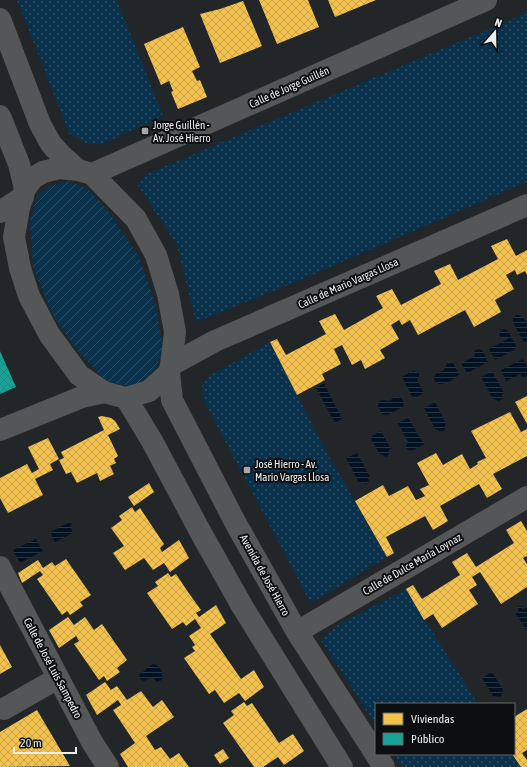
<svg xmlns="http://www.w3.org/2000/svg" width="527" height="767" viewBox="0 0 527 767" font-family="'Asap Condensed',sans-serif">
  <defs>
    <pattern id="park-dots" width="8" height="8" patternUnits="userSpaceOnUse"><rect width="8" height="8" fill="#09314b"/><path d="M2 2h.1M6 6h.1" fill="none" stroke="#2d4f65" stroke-width="1.8" stroke-linecap="round"/></pattern>
    <pattern id="garden-furrows" width="10" height="10" patternUnits="userSpaceOnUse"><rect width="10" height="10" fill="#09314b"/><path d="M-1 1l2-2M0 10L10 0M9 11l2-2" fill="none" stroke="#2d4f65"/></pattern>
    <pattern id="water-rules" width="6" height="5" patternUnits="userSpaceOnUse"><rect width="6" height="5" fill="#031222"/><path d="M0 2.5h6" fill="none" stroke="#283542"/></pattern>
    <pattern id="homes-cross-hatch" width="8" height="8" patternUnits="userSpaceOnUse"><rect width="8" height="8" fill="#f2c14e"/><path d="M0 0l8 8M0 8l8-8" fill="none" stroke="#c7a24c"/></pattern>
    <pattern id="public-cross-hatch" width="8" height="8" patternUnits="userSpaceOnUse"><rect width="8" height="8" fill="#17a398"/><path d="M0 0l8 8M0 8l8-8" fill="none" stroke="#258780"/></pattern>
  </defs>
  <rect width="100%" height="100%" fill="#232628"/>
  <path fill="url(#park-dots)" d="M17,0h100l46,116 -61,28c-14,2 -22,-3 -33,-11z
    M527,13v169l-234,101 -97,39 -19,-77 -40,-61 12,-11z
    M270,342l56,109 61,106 -67,41 -10,4 -107,-203 -1,-13 7,-10z
    M406,589l72,115h-102v22l-55,-86 18,-16z
    M394,754h118l9,13h-118z"/>
  <path fill="url(#garden-furrows)" d="M68,181l20,8 20,22 31,46 16,46 8,46 -9,23 -20,15 -28,-6 -29,-31 -24,-35 -20,-48 -3,-45 7,-27 13,-9z"/>
  <path fill="url(#water-rules)" d="M516,315h3l3,2h1l4,7v18l-3,1 -11,-21v-4z
    M504,329l4,2 9,17 -22,12 -6,-11 19,-10v-1h-7l-2,-3 1,-4z
    M478,349l4,1 6,12 -21,11 -6,-10 14,-7 -1,-5z
    M523,359l4,8v9l-4,1 -3,-3 -14,7 -5,-11z
    M448,362l5,1 6,11c-5,6 -14,11 -21,10l-4,-4c0,-7 5,-8 10,-10z
    M413,371l6,2v4l-2,3 7,13 -11,6 -11,-22z
    M492,371l12,22 -2,1v5l-3,2 -6,-2 -12,-22z
    M324,383l18,36 -7,4 -19,-35z
    M395,397l6,1 3,4 -1,5 -16,8 -5,-1 -4,-8 1,-5 4,-1 6,1z
    M435,402l11,22 -1,1v4l-2,2h-4l-2,-2 -1,1 -12,-22z
    M408,418l16,26c-6,3 -13,10 -18,4v-3l2,-3 -10,-19z
    M381,431l10,18 -2,1v4l-2,3 -3,-1 -2,-2 -2,1 -10,-18z
    M357,453l13,24 -2,1 1,4 -3,2 -5,-2 -2,1 -13,-25z
    M70,522l2,3 -2,1 3,7 -18,9 -5,-10z
    M36,539l7,12 -23,12 -7,-13z
    M519,606h2l2,4 3,-2 1,2v21l-11,-17 3,-2 -2,-5z
    M153,664l4,1c4,5 7,9 5,15l-5,2 -5,-5 -8,4 -4,-2 -1,-4 1,-1z
    M492,672l11,18 -1,5 -2,2 -7,-1 -11,-18z"/>
  <path fill="url(#homes-cross-hatch)" d="M259,0h49l11,27 -42,17z
    M328,0h48l-41,17z
    M243,1l19,45 -42,17 -20,-49 20,-5z
    M183,27l17,40 -8,4 5,10 3,-1 7,17 -29,12 -7,-17 2,-1 -4,-10 -8,4 -17,-41z
    M507,239l9,17 11,-6v25l-2,-4 -8,4 -2,-5 -9,5 8,14 -19,11 6,12 -27,15 -9,-17 -47,25 -8,-15 -8,5 -3,-5 -8,5 8,14 -19,11 5,8 -20,11 -4,-9 -9,5 -10,-20 -8,4 7,15 -19,10 3,6 -28,15 -27,-53 7,-3 9,16 40,-21 -7,-13 16,-7 9,16 39,-22 -7,-12 16,-7 9,16 40,-21 -7,-13 16,-7 8,16 40,-21 -7,-13z
    M527,396v28l-12,-22z
    M510,412l11,20 6,-3v27l-34,18 9,15 -15,9 -8,-14 -39,22 8,15 -15,9 -8,-14 -39,21 8,16 -7,4 -32,-56 28,-16 6,11 19,-10 8,14 9,-4 -5,-7 9,-4 -12,-22 19,-10 7,12 19,-11 8,15 8,-5 -1,-2 9,-4 -15,-27z
    M102,416l9,2 4,3 5,8 -12,6 10,21 -4,3 2,4 -6,3 4,8 -14,7 -3,-8 -20,10 -6,-11 -5,2 -7,-14 5,-2 -3,-6 43,-22 -6,-13z
    M48,438l11,21 -9,5 3,6 -18,9 8,16 -35,18 -8,-15v-20l27,-14 5,9 7,-4 -11,-22z
    M149,483l5,9 -20,14 -6,-9z
    M132,507l3,5 5,-4 24,36 -4,4 2,4 17,-12 10,18 -19,14 -6,-9 -11,7 -9,-12 -19,12 -12,-17 11,-7 -13,-18 11,-8 -3,-4z
    M521,521l6,10v25l-4,2 4,6v23l-26,17 -21,-32 -8,5 5,8 -8,5 9,14 -36,24 -9,-14 -9,6 -18,-31 7,-4 9,14 38,-24 -8,-13 15,-9 9,14 38,-24 -8,-13z
    M66,559l25,36 -11,7 3,4 -13,9 -3,-4 -5,4 -25,-36 6,-4 -3,-4 -18,12 -4,-10 20,-13 5,8 9,-6 3,4z
    M168,573l3,4 5,-3 12,18 13,18 -5,3 3,4 17,-12 10,18 -16,11 31,45 13,-9 10,17 -19,14 -6,-8 -15,10 -9,-13 -6,4 -25,-36 11,-7 -3,-4 3,-2 -6,-9 12,-8 -6,-9 -9,7 -3,-4 -11,7 -25,-36 11,-7 -3,-4z
    M68,617l6,8 11,-8 9,13 8,-6 25,36 -10,8 3,4 -13,9 -3,-5 -5,4 -25,-36 5,-3 -3,-5 -17,12 -10,-18z
    M0,645l12,22 -12,7z
    M105,682l6,8 6,-4 10,14 14,-9 12,16 9,-7 12,17 -28,19 9,14 6,-3 9,12 9,-6 10,14h-61l-8,-13 15,-11 -22,-33 8,-5 -3,-5 -21,15 -11,-20z
    M244,702l3,4 5,-3 27,40 14,-9 11,17 -20,14 -6,-8 -15,10h-9l-31,-44 11,-8 -3,-4z
    M527,709v41l-5,3 5,7v7h-6l-9,-13h2v-37z
    M37,710l33,56 -70,1v-35z
    M223,749l6,9 -9,6 -6,-9z"/>
  <path fill="url(#public-cross-hatch)" d="M0,351l16,36 -16,7z"/>
  <g fill="none" stroke-linecap="round" stroke-linejoin="round">
    <path stroke="#555657" stroke-width="22" d="M0,19l40,105 11,20 10,11 17,15
      M0,116l19,48 6,25
      M59,168l19,2 14,4 44,45 20,36 12,39 7,38 -4,33 -2,8 -20,18 -23,7 -22,-6 -25,-17 -30,-41 -20,-38 -9,-28 -6,-31 5,-29 6,-19 8,-11 10,-6z
      M92,174l394,-174
      M0,212l23,-15
      M171,365l44,-24 312,-136
      M169,373l3,27 63,122 62,110 87,135
      M126,398l26,43 49,92 41,73 100,161
      M0,430l82,-33 22,-5
      M0,567l92,175 16,25
      M297,632l230,-135
      M4,709l54,-31"/>
  </g>
  <g fill="#a5a8aa" stroke="#0d0e10" stroke-width="1.5">
    <rect x="141" y="127" width="8" height="8" rx="2"/>
    <rect x="243" y="466" width="8" height="8" rx="2"/>
  </g>
  <g text-anchor="middle" dominant-baseline="central" stroke-width="4" stroke-linejoin="round" paint-order="stroke">
    <g font-size="11" fill="#ebeef0" stroke="#0d0e10">
      <text transform="translate(289 87) rotate(-24)">Calle de Jorge Guillén</text>
      <text transform="translate(348 283) rotate(-24)">Calle de Mario Vargas Llosa</text>
      <text transform="translate(412 564) rotate(-30)">Calle de Dulce María Loynaz</text>
      <text transform="translate(265 575) rotate(61)">Avenida de José Hierro</text>
      <text transform="translate(53 668) rotate(62)">Calle de José Luis Sampedro</text>
    </g>
    <g font-size="11" fill="#ebeef0" stroke="#0d0e10" text-anchor="start">
      <text x="153" y="125">Jorge Guillén -<tspan x="153" dy="13">Av. José Hierro</tspan></text>
      <text x="255" y="464">José Hierro - Av.<tspan x="255" dy="13">Mario Vargas Llosa</tspan></text>
    </g>
  </g>
  <rect x="375" y="703" width="140" height="52" fill="#0d0e10" stroke="#66686a"/>
  <rect x="383" y="713" width="20" height="12" fill="#f2c14e" stroke="#66686a"/>
  <text x="411" y="723" font-size="12" fill="#ebeef0">Viviendas</text>
  <rect x="383" y="733" width="20" height="12" fill="#17a398" stroke="#66686a"/>
  <text x="411" y="743" font-size="12" fill="#ebeef0">Público</text>
  <g transform="translate(495 32) rotate(20)" stroke="#0d0e10" stroke-width="3" paint-order="stroke">
  <path d="M0-3L7 15L0 10L-7 15Z" fill="#ebeef0"/>
  <text y="-6" font-size="11" font-weight="bold" text-anchor="middle" fill="#ebeef0">N</text>
  </g>
  <path d="M14 747v6h62v-6" fill="none" stroke="#ebeef0" stroke-width="2"/>
  <text x="20" y="747" font-size="12" fill="#ebeef0" stroke="#0d0e10" stroke-width="3" paint-order="stroke">20 m</text>
</svg>
